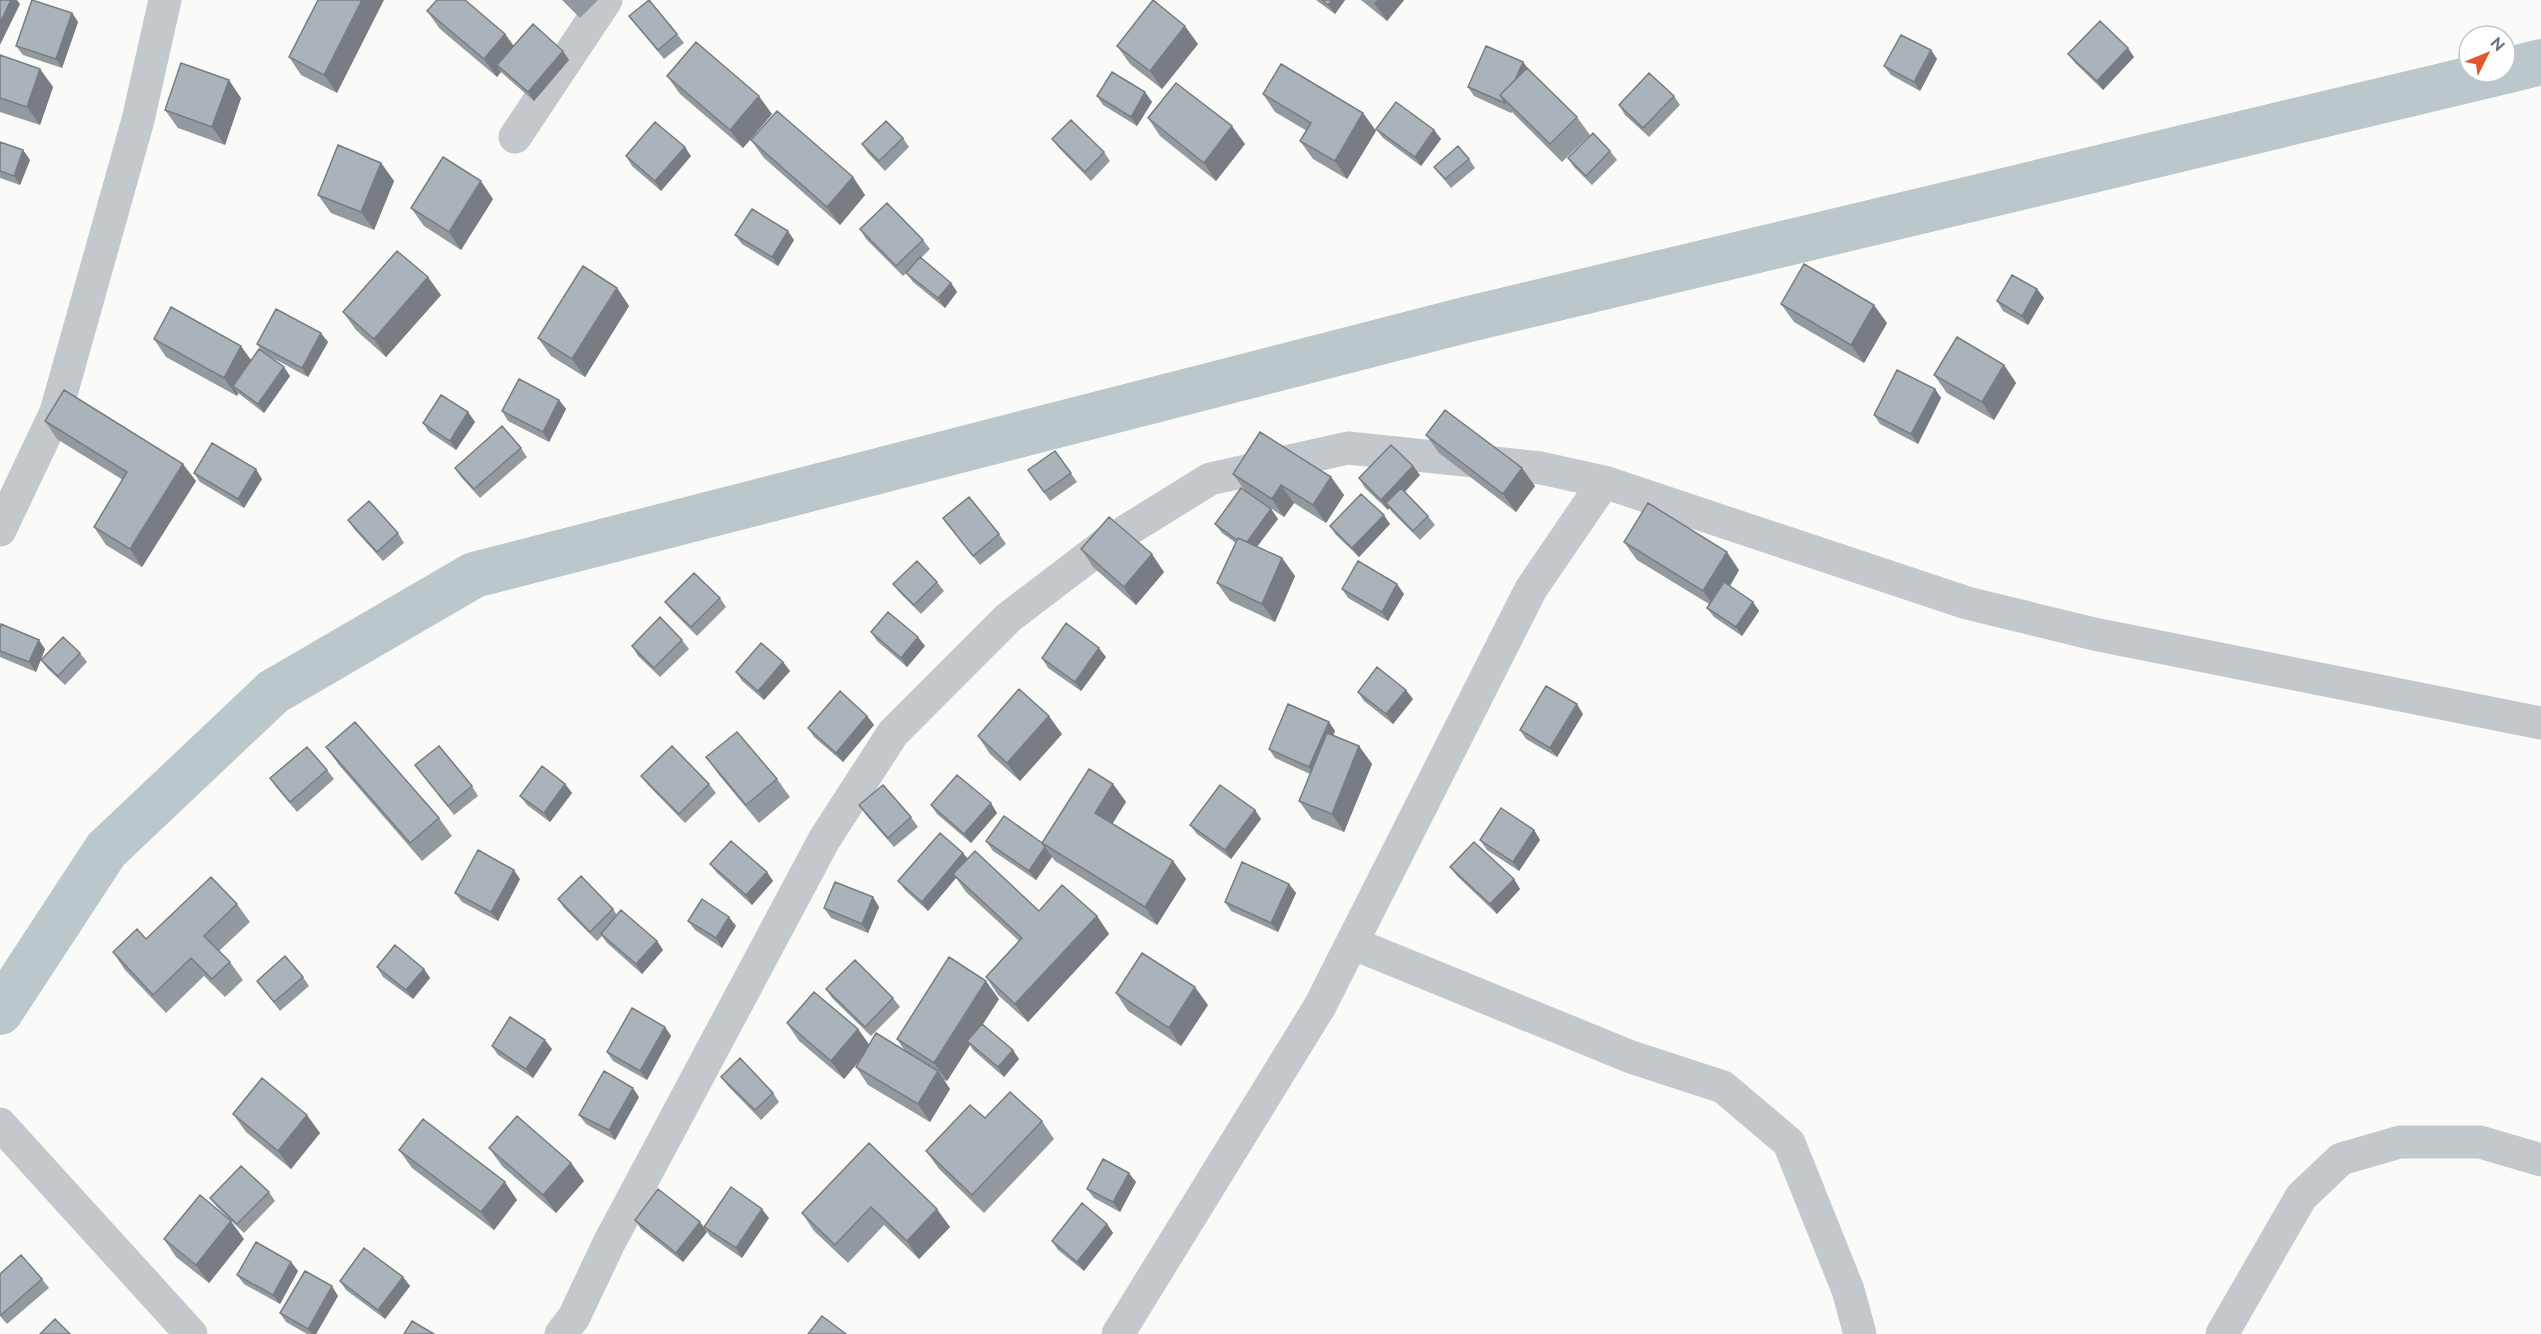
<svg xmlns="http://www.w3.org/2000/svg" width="2541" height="1334" viewBox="0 0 2541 1334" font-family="Raleway,sans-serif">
  <rect width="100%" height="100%" fill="#fafaf8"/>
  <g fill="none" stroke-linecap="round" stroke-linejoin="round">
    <path stroke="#bbc7cb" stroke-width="46" d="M2505,71l36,-9
      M0,1012l106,-162 167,-158 201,-117 991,-255 1036,-248"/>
    <path stroke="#c3c8cc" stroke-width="33" d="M515,137l91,-137
      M0,530l56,-118 82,-292 27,-120
      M1352,943l279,114 92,30 66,56 59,147 12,44
      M0,1124l191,210
      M561,1334l13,-17 35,-74 215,-403 69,-107 115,-115 97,-74 105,-65 138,-31 193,20 63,14
      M1118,1334l202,-328 211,-417 73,-107 363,121 127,31 447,89
      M2222,1334l79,-137 40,-38 59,-17h80l61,18"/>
  </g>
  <path fill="#929a9f" d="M318,0l19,93 -36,-18 -12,-18z
    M562,0h36l-18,18z
    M1316,0h29l-10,14z
    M1361,0h43l-17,21z
    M427,11l78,23 9,12 55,14 -35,41 -33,-29 -4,5 -57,-48z
    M72,13l6,9 -16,46 -39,-13 -7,-9z
    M629,16l48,18 7,9 -20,16 -28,-34z
    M1198,44l-36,45 -32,-25 -13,-18z
    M1931,50l6,9 -17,32 -29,-16 -7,-9z
    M2068,54l66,3 -31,33 -28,-27z
    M0,55l40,14 13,18 -13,38 -40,-13z
    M1523,62l4,6 50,49 13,18 -28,27 -50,-50 -1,1 -37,-17 -6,-9z
    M667,76l105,38 -29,34 -63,-54z
    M1145,92l7,10 -15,24 -34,-21 -6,-9z
    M1263,94l100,19 13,18 -29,48 -34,-20 -13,-18 7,-10 -32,-19z
    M1674,96l6,9 -31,32 -24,-22 -6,-10z
    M241,98l-16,47 -47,-17 -13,-18z
    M1148,118l97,26 -29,37 -56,-45z
    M1376,129l58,1 7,9 -20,27 -38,-28z
    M903,138l6,9 -24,24 -17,-18 -6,-9z
    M1052,139l52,13 6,9 -19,20 -32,-33z
    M751,140l102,37 12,18 -25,30 -76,-67z
    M0,142l23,8 7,10 -10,25 -20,-7z
    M1610,151l7,9 -25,25 -18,-18 -6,-9z
    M626,156h65l-30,35 -29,-25z
    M1469,159l6,9 -24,20 -17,-21z
    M381,163l13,18 -20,49 -43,-17 -13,-18z
    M493,199l-32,51 -37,-24 -13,-18z
    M860,229l63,11 7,9 -9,9 30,25 6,9 -12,16 -32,-26 -7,-9 4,-4 -7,7 -37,-37z
    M735,235l59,5 -16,26 -36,-22z
    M617,288l12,18 -44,71 -34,-21 -13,-18z
    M2037,289l7,9 -16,27 -25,-14 -6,-10z
    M441,295l-55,62 -30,-27 -13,-18z
    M1781,304l106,19 -23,40 -70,-41z
    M154,339l97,21 11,-8 -5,-8 71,-2 -20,35 -41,-22 23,21 -26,37 -26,-20 -1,3 -71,-39z
    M2004,365l12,18 -22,37 -47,-27 -13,-18z
    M1935,389l6,9 -23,46 -38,-20 -6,-9z
    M559,400l7,9 -17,33 -41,-21 -6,-10z
    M468,412l7,10 -19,28 -27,-18 -6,-9z
    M45,421l151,60 -54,86 -36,-22 -12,-18 29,-47 -66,-41z
    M1426,435l109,51 -19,26 -77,-59z
    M521,448l6,9 -47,41 -19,-21 -6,-9z
    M1055,451l22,31 -27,19 -22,-31z
    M1413,466l7,9 -15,17 23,24 7,9 -15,15 -28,-28 -3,-4 -1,2 -23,-22 -6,-10z
    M194,473l68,6 -18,29 -44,-26z
    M1233,474l98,3 13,18 -18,28 -32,-20 -10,14 -27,-18 14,10 7,10 -21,28 25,11 13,18 -20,46 -45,-21 -13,-18 19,-40 -14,-10 -7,-9 30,-33z
    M943,518l56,16 7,10 -26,21z
    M348,520l50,13 6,10 -21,18 -29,-32z
    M1390,524l-31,33 -23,-22 -6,-9z
    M1624,542l115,28 -9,16 23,16 6,9 -17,25 -28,-19 -7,-9 2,-4 -72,-44z
    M1081,549l83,23 -28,33 -43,-38z
    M937,582l7,9 -23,23 -21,-21 -7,-9z
    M1342,589l62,5 -16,27 -40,-23z
    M720,598l6,9 -29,29 -25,-25 -7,-9z
    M0,628l45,21 -9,23 -36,-15z
    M871,632l54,14 -18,21 -30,-26z
    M682,640l7,9 -29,28 -22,-21 -6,-10z
    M80,653l7,9 -22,23 -17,-16 -7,-9z
    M1106,657l-25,34 -33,-23 -6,-10z
    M783,662l7,9 -26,29 -22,-19 -6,-9z
    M1358,692l55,7 -20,25 -29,-23z
    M1583,714l-26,43 -31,-18 -6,-9z
    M867,716l7,9 -31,37 -29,-25 -6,-9z
    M1329,722l6,9 -2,5 26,10 13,18 -28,68 -32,-13 -13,-18 11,-27 -35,-16 -6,-9z
    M1062,734l-42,47 -30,-27 -12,-18z
    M326,747l113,71 13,18 -30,25 -83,-96z
    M706,757l71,22 13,18 -31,26 -40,-48z
    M415,765l57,21 6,10 -24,19z
    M327,770l7,9 -37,33 -21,-25 -6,-9z
    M641,776l68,8 7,9 -31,30 -37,-38z
    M565,784l7,9 -22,29 -23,-17 -7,-9z
    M1113,784l13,18 -14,21 61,38 13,18 -29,46 -102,-64 -3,-4 -16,23 -43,-29 -7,-10 56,2z
    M859,805l52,12 7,10 -24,20 -28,-32z
    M931,805l66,8 -26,30 -34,-29z
    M1255,810l6,9 -30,40 -34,-25 -7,-9z
    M1534,830l6,10 -21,31 -32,-21 -7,-10z
    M963,853l5,6 71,52 58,5 12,18 -81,88 -30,-27 -12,-18 33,-36 -53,-49 -10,-14 -28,33 -23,-21 -7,-9z
    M710,864l57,8 6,9 -21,24 -35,-32z
    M1450,867l64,12 6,10 -23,25 -40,-38z
    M520,879l-22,42 -36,-19 -7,-9z
    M1289,884l7,9 -18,39 -47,-21 -6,-9z
    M873,897l6,10 -11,26 -37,-15 -7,-10z
    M558,899l55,10 4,6 40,26 6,9 -21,24 -35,-31 -5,-7 -5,5 -33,-33z
    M237,904l13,18 -31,29 11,11 13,18 -18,17 -21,-21 -38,37 -41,-43 -12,-18z
    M688,921l48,5 -14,22 -27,-18z
    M377,967l47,2 6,9 -17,21 -30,-22z
    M303,977l6,9 -29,25 -23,-30z
    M826,989l67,9 7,9 -29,29 -39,-38z
    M1116,993l92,12 -27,41 -53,-35z
    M999,999l-16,25 36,35 -15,18 -31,-27 -3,-5 -23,36 -3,-1 6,9 -20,33 -62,-37 -12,-18 5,-9 -17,21 -45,-38 -12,-18 71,6 11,16 36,6 -8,-12z
    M665,1027l6,9 -24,44 -34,-19 -6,-9z
    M492,1046l60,3 -19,29 -35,-23z
    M721,1077l52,16 6,9 -18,18 -33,-34z
    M639,1097l-24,43 -29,-16 -7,-9z
    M233,1114l87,19 -29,36 -45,-37z
    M985,1118l57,3 12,18 -70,74 -45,-44 -13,-18z
    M869,1143l81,84 -31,32 -35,-34 -36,38 -34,-32 -12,-18z
    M489,1148l82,15 13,18 -28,32 -54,-47z
    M399,1150l118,50 -23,30 -82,-62z
    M1136,1182l-16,30 -26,-14 -7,-9z
    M269,1192l6,9 -31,32 -27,-26 -7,-9z
    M769,1218l-27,40 -32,-22 -6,-9z
    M635,1220l65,2 7,10 -24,30 -42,-33z
    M1107,1224l6,9 -29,38 -26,-21 -6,-9z
    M164,1239h80l-35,44 -33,-26z
    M291,1262l7,9 -18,33 -36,-20 -7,-9z
    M0,1274l42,5 7,9 -42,36 -7,-8z
    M403,1277l7,9 -25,33 -39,-29 -6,-9z
    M338,1296l-22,38h-9l-21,-12 -6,-9z"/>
  <path fill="#777d82" d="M11,0h6l3,4 -20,41v-22z
    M362,0h22l-47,93 -13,-18z
    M1332,0h13l-10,14 -7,-9z
    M1377,0h27l-17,21 -13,-18z
    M72,13l6,9 -16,46 -6,-9z
    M1185,26l13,18 -36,45 -12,-18z
    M505,34l13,18 -21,13 4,7 -4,5 -13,-18z
    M2128,48l6,9 -31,33 -6,-9z
    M1931,50l6,9 -17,32 -6,-9z
    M563,51l6,9 -35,41 -6,-9z
    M1523,62l7,9 -24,30z
    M40,69l13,18 -13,38 -13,-18z
    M229,80l12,18 -16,47 -13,-18z
    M1145,92l7,10 -15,24 -6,-9z
    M759,96l13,18 -29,34 -13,-18z
    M1363,113l13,18 -29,48 -12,-18z
    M1232,126l13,18 -29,37 -12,-18z
    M1434,130l7,9 -20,27 -6,-9z
    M685,147l6,9 -30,35 -6,-10z
    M23,150l7,10 -10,25 -6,-9z
    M381,163l13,18 -20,49 -13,-18z
    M853,177l12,18 -25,30 -13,-18z
    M481,181l12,18 -32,51 -12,-18z
    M788,231l6,9 -16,26 -6,-9z
    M428,277l13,18 -55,62 -12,-18z
    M951,283l6,9 -12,16 -7,-10z
    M617,288l12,18 -44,71 -13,-18z
    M2037,289l7,9 -16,27 -6,-9z
    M1874,305l13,18 -23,40 -13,-18z
    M321,333l7,9 -20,35 -6,-9z
    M241,346l13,18 -21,22 5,7 -1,3 -13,-18z
    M2004,365l12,18 -22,37 -12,-18z
    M284,367l6,9 -26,37 -6,-9z
    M1935,389l6,9 -23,46 -7,-10z
    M559,400l7,9 -17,33 -6,-10z
    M468,412l7,10 -19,28 -6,-9z
    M183,464l13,17 -54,86 -12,-18z
    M1413,466l7,9 -30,32 -4,-4 3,5 -1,2 -7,-10z
    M1522,468l13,18 -19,26 -13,-18z
    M256,469l6,10 -18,29 -6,-9z
    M1331,477l13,18 -18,28 -13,-18z
    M1281,485l13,18 -10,14 -12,-18z
    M1271,509l7,10 -27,35 -6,-9z
    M1384,515l6,9 -31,33 -7,-9z
    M1727,552l12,18 -23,39 -13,-18z
    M1152,554l12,18 -28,33 -12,-18z
    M1282,558l13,18 -20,46 -13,-18z
    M1397,584l7,10 -16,27 -6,-9z
    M1753,602l6,9 -17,25 -6,-9z
    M918,637l7,9 -18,21 -6,-9z
    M39,640l6,9 -9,23 -7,-10z
    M1099,648l7,9 -25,34 -6,-9z
    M783,662l7,9 -26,29 -6,-9z
    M1406,690l7,9 -20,25 -7,-10z
    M1577,704l6,10 -26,43 -7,-9z
    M867,716l7,9 -31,37 -7,-9z
    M1049,716l13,18 -42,47 -13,-18z
    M1329,722l6,9 -19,45 -7,-9z
    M1359,746l13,18 -28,68 -12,-18z
    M565,784l7,9 -22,29 -6,-9z
    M1113,784l13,18 -18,29 -13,-18z
    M991,803l6,10 -26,30 -7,-9z
    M1255,810l6,9 -30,40 -6,-9z
    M1534,830l6,10 -21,31 -6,-9z
    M1045,847l7,10 -16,23 -7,-9z
    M963,853l7,9 -17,12 3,4 -28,33 -6,-9z
    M1173,861l13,18 -29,46 -12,-18z
    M514,870l6,9 -22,42 -7,-9z
    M767,872l6,9 -21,24 -6,-10z
    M1514,879l6,10 -23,25 -7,-10z
    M1289,884l7,9 -18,39 -7,-9z
    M873,897l6,10 -11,26 -6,-9z
    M1097,916l12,18 -81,88 -13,-18z
    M729,917l7,9 -14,22 -6,-10z
    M657,941l6,9 -21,24 -6,-10z
    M424,969l6,9 -17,21 -7,-9z
    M986,981l13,18 -29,45 -3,-3 3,4 -23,36 -13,-18z
    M1195,987l13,18 -27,41 -12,-18z
    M665,1027l6,9 -24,44 -7,-9z
    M858,1029l13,18 -27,32 -13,-18z
    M545,1040l7,9 -19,29 -7,-9z
    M1013,1050l6,9 -15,18 -6,-10z
    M938,1071l12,18 -20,33 -12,-18z
    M633,1088l6,9 -24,43 -6,-10z
    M307,1115l13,18 -29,36 -13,-18z
    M571,1163l13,18 -28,32 -13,-18z
    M1129,1173l7,9 -16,30 -7,-10z
    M505,1182l12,18 -23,30 -13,-18z
    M762,1209l7,9 -27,40 -6,-10z
    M937,1209l13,18 -31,32 -12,-18z
    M231,1221l13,18 -35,44 -13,-18z
    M700,1222l7,10 -24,30 -7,-9z
    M1107,1224l6,9 -29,38 -7,-9z
    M291,1262l7,9 -18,33 -7,-9z
    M403,1277l7,9 -25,33 -7,-9z
    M332,1286l6,10 -22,38h-4l-4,-5z"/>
  <path fill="#aab3b9" stroke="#777d82" stroke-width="1.5" d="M0,0h11l-11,23z
    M32,0l40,13 -16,46 -40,-13z
    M318,0h44l-38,75 -35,-18z
    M437,0h28l40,34 -21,25 -57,-48z
    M649,0l28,34 -19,16 -29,-34z
    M1153,0l32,26 -35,45 -33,-25z
    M1322,0h10l-4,5z
    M2100,21l28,27 -31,33 -29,-27z
    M533,24l30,27 -35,41 -31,-27z
    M1901,35l30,15 -17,32 -30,-16z
    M696,42l63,54 -29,34 -63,-54z
    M1486,46l37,16 -8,18 -15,15 5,7v1l-37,-16z
    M0,55l40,14 -13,38 -27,-9z
    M181,63l48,17 -17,47 -47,-17z
    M1281,64l82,49 -28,48 -35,-20 11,-18 -48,-29z
    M1527,68l50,49 -27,27 -50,-49z
    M1112,72l33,20 -14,25 -34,-21z
    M1649,73l25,23 -31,32 -24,-23z
    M1176,83l56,43 -28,37 -56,-45z
    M1396,102l38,28 -19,27 -39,-28z
    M777,111l76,66 -26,30 -76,-67z
    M1071,120l33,32 -19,20 -33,-33z
    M886,121l17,17 -24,23 -17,-17z
    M655,122l30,25 -30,34 -29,-25z
    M1593,133l17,18 -24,25 -18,-18z
    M0,142l23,8 -9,26 -14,-5z
    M338,145l43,18 -20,49 -43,-17z
    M1458,146l11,13 -24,20 -11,-12z
    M443,157l38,24 -32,51 -38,-24z
    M887,203l36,37 -27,26 -36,-37z
    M752,209l36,22 -16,26 -37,-22z
    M397,251l31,26 -54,62 -31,-27z
    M920,257l31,26 -13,15 -32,-25z
    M1804,264l70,41 -23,40 -70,-41z
    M583,266l34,22 -45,71 -34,-21z
    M2012,275l25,14 -15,27 -25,-15z
    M171,307l70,39 -17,32 -70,-39z
    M276,309l45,24 -19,35 -45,-24z
    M1957,337l47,28 -22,37 -48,-27z
    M259,349l25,18 -26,37 -25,-18z
    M1897,370l38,19 -24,45 -37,-19z
    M519,379l40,21 -16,32 -41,-21z
    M64,390l119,74 -53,85 -36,-22 33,-55 -82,-51z
    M441,395l27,17 -18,29 -27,-18z
    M1445,410l77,58 -19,26 -77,-59z
    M502,426l19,22 -47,41 -19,-21z
    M1260,432l71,45 -18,28 -32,-20 -9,14 -39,-25z
    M212,443l44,26 -18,30 -44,-26z
    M1391,445l22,21 -32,34 -22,-22z
    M1055,451l16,22 -27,19 -16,-22z
    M1241,488l30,21 -24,33 -9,-4 -1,2 -22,-16z
    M1401,488l27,28 -15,15 -27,-28z
    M1361,494l23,21 -32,33 -22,-22z
    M969,497l30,37 -26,22 -30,-38z
    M369,501l29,32 -21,19 -29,-32z
    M1648,503l79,49 -24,39 -79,-49z
    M1109,517l43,37 -28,33 -43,-38z
    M1238,538l44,20 -20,46 -45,-21z
    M917,561l20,21 -23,23 -21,-21z
    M1358,561l39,23 -15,28 -40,-23z
    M694,573l26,25 -29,29 -26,-25z
    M1724,582l29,20 -17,25 -29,-19z
    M888,612l30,25 -17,21 -30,-26z
    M660,617l22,23 -28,28 -22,-22z
    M1066,623l33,25 -24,34 -33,-24z
    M1,624l38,16 -10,22 -29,-11v-23z
    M63,637l17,16 -22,23 -17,-16z
    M761,643l22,19 -25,29 -22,-19z
    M1377,667l29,23 -20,24 -28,-22z
    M1546,686l31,18 -27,44 -30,-18z
    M1019,689l30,27 -42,47 -29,-27z
    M840,691l27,25 -31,37 -28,-25z
    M1288,704l41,18 -20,45 -40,-18z
    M355,722l84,96 -29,25 -84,-96z
    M737,732l40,47 -31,26 -40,-48z
    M1327,733l32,13 -27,68 -33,-13z
    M439,746l33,40 -24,20 -33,-41z
    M672,746l37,38 -30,30 -38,-38z
    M307,747l20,23 -37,32 -20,-24z
    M542,766l23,18 -21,29 -24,-17z
    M1089,769l24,15 -18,29 78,48 -28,46 -103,-64z
    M957,775l34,28 -27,31 -33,-29z
    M883,785l28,32 -23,21 -29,-33z
    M1220,785l35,25 -30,40 -35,-25z
    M1501,808l33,22 -21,32 -33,-22z
    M1004,816l38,27 3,4 -16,24 -43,-30z
    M940,833l23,20 -41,49 -24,-21z
    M731,841l36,31 -21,23 -36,-31z
    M1474,842l40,37 -24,25 -40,-37z
    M478,850l36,20 -23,42 -36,-19z
    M975,851l64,60 23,-26 35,31 -82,88 -29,-27 36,-39 -69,-64z
    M1242,862l47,22 -18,39 -46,-21z
    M581,876l32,33 -23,23 -32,-33z
    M211,877l26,27 -33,32 26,26 -18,17 -21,-21 -38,37 -40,-43 24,-23 9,10z
    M835,882l38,15 -11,27 -38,-16z
    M702,899l27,18 -13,21 -28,-17z
    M621,910l36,31 -21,23 -35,-30z
    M395,945l29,24 -18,21 -29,-23z
    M1142,953l53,34 -26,41 -53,-35z
    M285,956l18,21 -29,25 -17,-21z
    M949,957l37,24 -52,82 -37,-24z
    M855,960l38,38 -28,29 -39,-38z
    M814,992l44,37 -27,32 -44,-38z
    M632,1008l33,19 -25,44 -33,-19z
    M510,1017l35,23 -19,29 -34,-23z
    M982,1024l31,26 -15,17 -31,-26z
    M876,1033l62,38 -20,33 -62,-37z
    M740,1058l33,35 -18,17 -34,-33z
    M604,1071l29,17 -24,42 -30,-15z
    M262,1078l45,37 -29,36 -45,-37z
    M1010,1092l32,29 -70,74 -46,-44 44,-46 15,13z
    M517,1116l54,47 -28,32 -54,-47z
    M423,1119l82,63 -24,30 -82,-62z
    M869,1143l68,66 -30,32 -36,-34 -36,38 -33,-32z
    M1103,1159l26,14 -16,29 -26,-13z
    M241,1166l28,26 -32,32 -27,-26z
    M731,1187l31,22 -26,39 -32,-21z
    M658,1189l42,33 -24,31 -41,-33z
    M200,1195l31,26 -35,44 -32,-26z
    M1082,1203l25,21 -30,38 -25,-21z
    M256,1242l35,20 -18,33 -36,-20z
    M364,1248l39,29 -25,33 -38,-29z
    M21,1255l21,24 -41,36 -1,-1v-40z
    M305,1271l27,15 -24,43 -28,-16z
    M822,1316l24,18h-38z
    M55,1319l15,15h-30z
    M412,1321l22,13h-30z"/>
  <g transform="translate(2487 54) rotate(47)"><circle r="28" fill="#ffffff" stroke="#c1c8cd" stroke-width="1.5"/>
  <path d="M0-4.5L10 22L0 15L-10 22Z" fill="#e4572e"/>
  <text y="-9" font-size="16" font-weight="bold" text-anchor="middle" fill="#657683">N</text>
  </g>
</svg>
